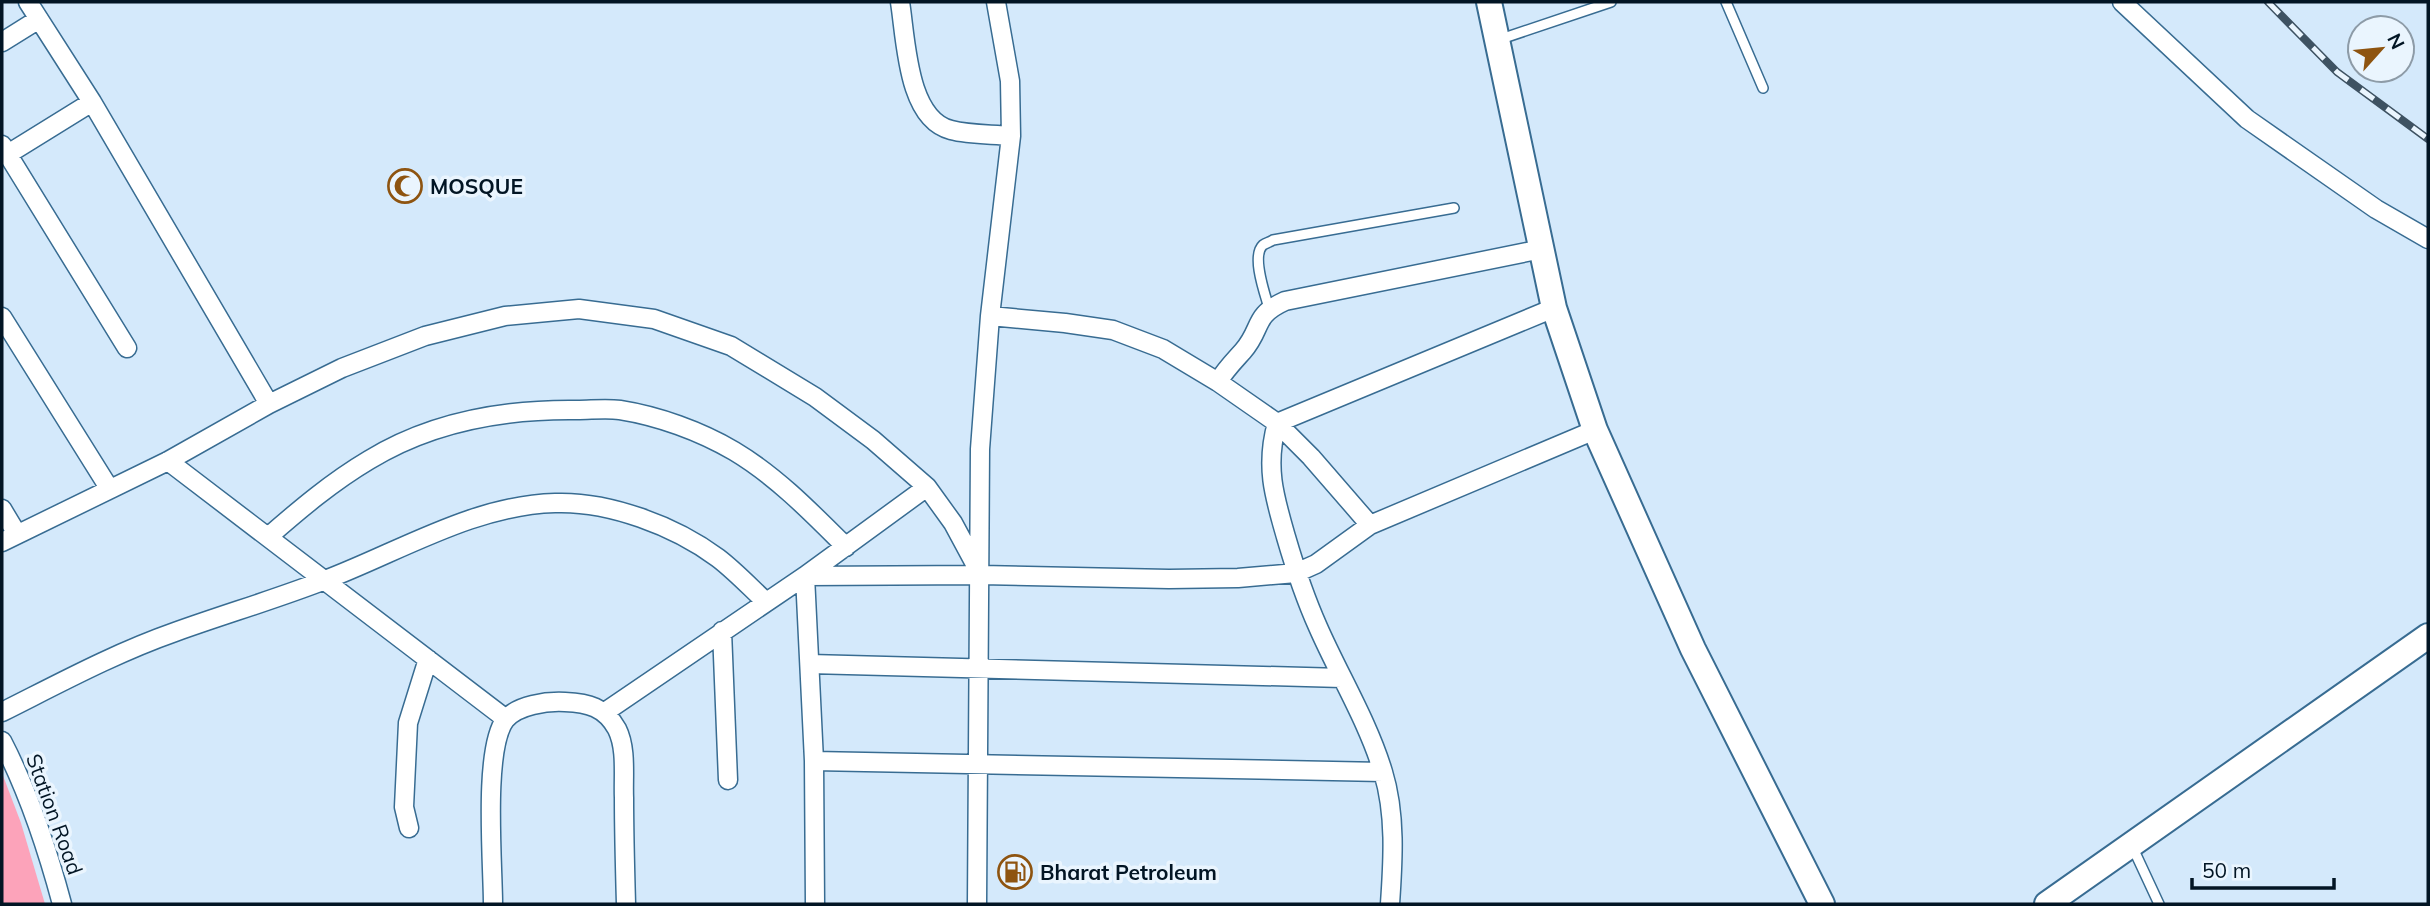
<svg xmlns="http://www.w3.org/2000/svg" width="2430" height="906" viewBox="0 0 2430 906" font-family="Mulish,sans-serif">
  <rect width="100%" height="100%" fill="#d4e9fb"/>
  <path fill="#fca3ba" d="M2,773l19,50 24,81h-43z"/>
  <g fill="none" stroke-linecap="round" stroke-linejoin="round">
    <g stroke="#386c92" stroke-width="12">
      <path id="service" d="M1726,2l37,86
        M1498,40l113,-38
        M1269,308c-4,-14 -18,-52 -6,-63 3,-2 7,-3 10,-5l181,-32
        M2132,846l27,58"/>
    </g>
    <g stroke="#386c92" stroke-width="21">
      <path id="minor" d="M28,2l64,100 177,302
        M900,2c6,37 7,117 51,128 19,5 41,4 60,6
        M2122,2l125,117 129,90 52,30
        M2,42l37,-23
        M2,145l125,203
        M8,154l84,-52
        M990,316l75,7 48,7 50,19 55,33 59,41 34,34 59,68
        M2,317l107,171
        M1218,382c7,-12 16,-21 25,-31 20,-23 9,-35 42,-50l257,-52
        M168,461l338,258
        M2,509l15,25
        M268,537c32,-28 64,-55 101,-77 62,-38 137,-51 208,-50 14,0 29,-2 43,0 38,6 80,21 114,41 42,25 77,61 112,96
        M2,542l166,-81 101,-57 73,-36 83,-32 80,-20 74,-7 75,10 77,27 84,51 58,43 54,47 26,36 28,52
        M722,631l6,149
        M810,664l532,14
        M2,712c56,-28 113,-59 173,-80 50,-18 101,-33 150,-52 74,-28 149,-75 230,-77 54,-2 120,23 163,55 17,13 32,29 47,43
        M605,712l200,-136 122,-89
        M2,741c27,52 45,107 60,163
        M814,761l569,11
        M409,828l-5,-21 4,-84 20,-64
        M493,904c0,-39 -10,-154 12,-184 12,-15 42,-19 60,-18 23,1 40,5 52,27 10,20 6,48 7,69 0,35 1,71 2,106
        M815,904l-1,-143 -9,-185 176,-1 188,4 69,-1 58,-5 20,-9 54,-39 225,-95
        M977,904l3,-455 10,-133 21,-180 -1,-55 -14,-79
        M1390,904c3,-43 6,-90 -7,-132 -15,-50 -44,-97 -65,-145 -13,-29 -23,-59 -32,-90 -12,-41 -21,-71 -9,-114l277,-115"/>
    </g>
    <g stroke="#386c92" stroke-width="28">
      <path id="secondary" d="M1489,2l65,306 41,122 98,219 129,255
        M2047,904l381,-268"/>
    </g>
    <use href="#service" stroke="#fff" stroke-width="9"/>
    <use href="#minor" stroke="#fff" stroke-width="18"/>
    <use href="#secondary" stroke="#fff" stroke-width="24"/>
    <g stroke="#3e5262" stroke-width="8">
      <path id="rail" d="M2268,2l69,70 91,67"/>
    </g>
    <use href="#rail" stroke="#eaf5fe" stroke-width="5" stroke-dasharray="16" stroke-linecap="butt"/>
  </g>
  <defs>
    <g id="mosque-ring" transform="scale(1.75)"><circle r="9.5" fill="#eaf5fe" stroke="#8e5410" stroke-width="1.5"/><path d="M3.5-4.9A6 6 0 1 0 3.5 4.9A5 5 0 1 1 3.5-4.9Z" fill="#8e5410"/></g>
    <g id="fuel-ring" transform="scale(1.75)"><circle r="9.5" fill="#eaf5fe" stroke="#8e5410" stroke-width="1.5"/><path d="M-5.5-6h7V0h2V4h1.3V-2.5L3-4.5l.8-.8L6-3V5H2.5V1h-1V6h-7ZM-4.2-4.7v3.2H.2V-4.7Z" fill="#8e5410"/></g>
  </defs>
  <g fill-rule="evenodd">
    <use href="#mosque-ring" x="405" y="186"/>
    <use href="#fuel-ring" x="1015" y="872"/>
  </g>
  <g text-anchor="middle" dominant-baseline="central" stroke-width="7" stroke-linejoin="round" paint-order="stroke">
    <g font-size="21" font-weight="bold" fill="#021524" stroke="#eaf5fe" text-anchor="start">
      <text x="430" y="186">MOSQUE</text>
      <text x="1040" y="872">Bharat Petroleum</text>
    </g>
    <g font-size="21" fill="#021524" stroke="#eaf5fe">
      <text transform="translate(55 814) rotate(70)">Station Road</text>
    </g>
  </g>
  <rect width="2430" height="906" fill="none" stroke="#021524" stroke-width="7"/>
  <g transform="translate(2381 49) rotate(63)"><circle r="33" fill="#eaf5fe" stroke="#8d9ba7" stroke-width="2"/>
  <path d="M0-5L12 26L0 18L-12 26Z" fill="#8e5410"/>
  <text y="-10" font-size="19" font-weight="bold" text-anchor="middle" fill="#021524">N</text>
  </g>
  <path d="M2192 878v10h142v-10" fill="none" stroke="#021524" stroke-width="3.5"/>
  <text x="2202" y="878" font-size="21" fill="#021524" stroke="#eaf5fe" stroke-width="5" paint-order="stroke">50 m</text>
</svg>
